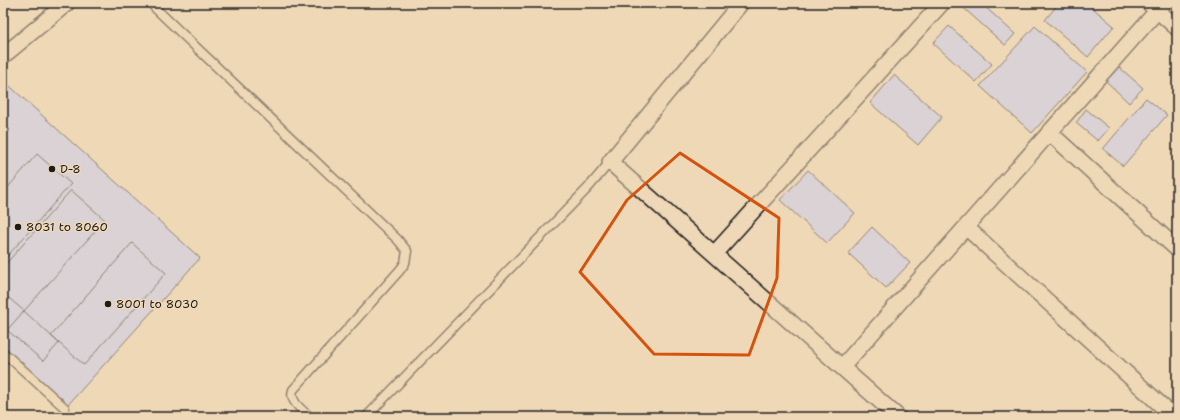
<svg xmlns="http://www.w3.org/2000/svg" width="1180" height="420" viewBox="0 0 1180 420" font-family="'Shantell Sans',sans-serif">
  <rect width="100%" height="100%" fill="#efd8b7"/>
  <filter id="ink" filterUnits="userSpaceOnUse"><feTurbulence type="fractalNoise" baseFrequency=".025" numOctaves="2"/><feDisplacementMap in="SourceGraphic" scale="8" xChannelSelector="R" yChannelSelector="G"/><feConvolveMatrix kernelMatrix="1 2 1 2 8 2 1 2 1" color-interpolation-filters="sRGB"/></filter>
  <g filter="url(#ink)">
    <path fill="#c2c9fb" stroke="#1c1c1c" d="M958,3h23l34,31 -10,11z
      M1059,3h28l27,23 -26,31 -43,-37z
      M949,26l43,38 -16,18 -43,-39z
      M1035,26l52,46 -55,61 -52,-47z
      M1119,67l24,21 -14,15 -23,-22z
      M894,75l48,42 -24,28 -48,-42z
      M3,80l197,178 -135,150 -62,-56z
      M1146,98l21,17 -44,51 -20,-17z
      M1086,109l23,19 -11,13 -22,-18z
      M3,124l7,6 -7,8z
      M37,154l34,30 -68,77v-68z
      M808,170l47,43 -28,30 -47,-43z
      M71,190l34,30 -81,91 -21,-18v-26z
      M872,227l38,36 -24,25 -38,-35z
      M132,243l34,30 -82,92 -33,-29z
      M24,311l35,32 -16,18 -36,-31z"/>
    <g fill="none" stroke-linecap="round" stroke-linejoin="round">
      <g stroke="#1c1c1c" stroke-width="11">
        <path id="lane" d="M154,7l244,233 9,11 -2,12 -5,7 -107,120c-4,11 9,20 17,27
          M3,352l62,56
          M366,417l222,-229 22,-26"/>
      </g>
      <g stroke="#1c1c1c" stroke-width="18">
        <path id="street" d="M741,3l-131,159 288,255
          M1149,3l28,25
          M3,56l64,-53
          M1049,132l128,117
          M966,227l208,190
          M714,254l228,-251
          M842,367l322,-364"/>
      </g>
      <use href="#lane" stroke="#efd8b7" stroke-width="8"/>
      <use href="#street" stroke="#efd8b7" stroke-width="15"/>
    </g>
  </g>
  <path d="M0 0H1180V420H0ZM680,153l99,65 -2,60 -28,77 -95,-1 -74,-82 47,-72z" fill="#efd8b7" fill-opacity=".55" fill-rule="evenodd"/>
  <path fill="none" stroke="#d4530e" stroke-width="3" stroke-linejoin="round" d="M680,153l99,65 -2,60 -28,77 -95,-1 -74,-82 47,-72z"/>
  <g fill="#1c1c1c" stroke="#efd8b7" stroke-width="1.5">
    <circle cx="52" cy="169" r="4"/>
    <circle cx="18" cy="227" r="4"/>
    <circle cx="108" cy="304" r="4"/>
  </g>
  <g text-anchor="middle" dominant-baseline="central" stroke-width="3" stroke-linejoin="round" paint-order="stroke">
    <g font-size="12" fill="#1c1c1c" stroke="#efd8b7" text-anchor="start">
      <text x="60" y="169">D-8</text>
      <text x="26" y="227">8031 to 8060</text>
      <text x="116" y="304">8001 to 8030</text>
    </g>
  </g>
  <rect width="1180" height="420" fill="none" stroke="#efd8b7" stroke-width="16"/>
  <rect x="8" y="8" width="1164" height="404" fill="none" stroke="#1c1c1c" stroke-width="1.5" filter="url(#ink)"/>
</svg>
